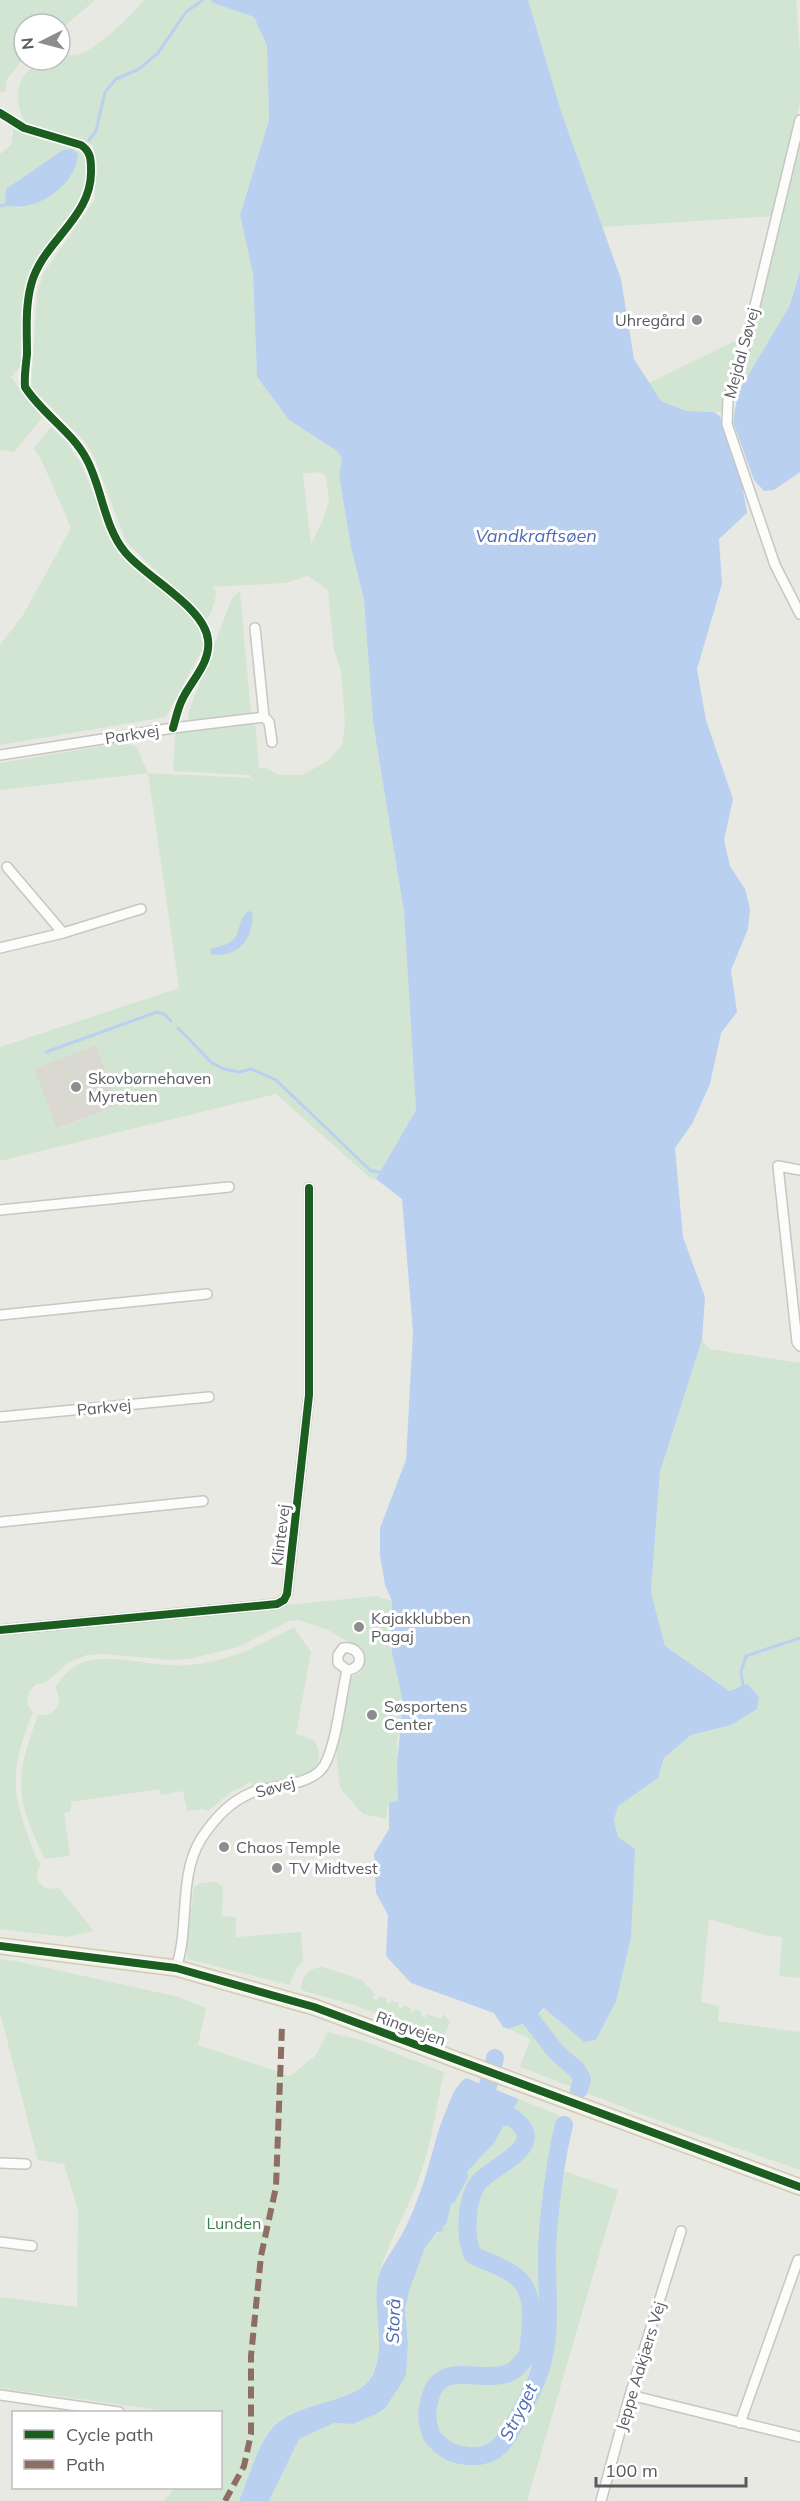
<svg xmlns="http://www.w3.org/2000/svg" width="800" height="2501" viewBox="0 0 800 2501" font-family="Mulish,sans-serif">
  <rect width="100%" height="100%" fill="#e9e9e3"/>
  <path fill="#d9d9d1" d="M96,1045l23,60 -63,24 -23,-61z"/>
  <path fill="#d2e5d2" fill-rule="evenodd" d="M0,0h95l-35,30v-6h-36v34l-17,21 -2,13 -5,-1z
    M144,0h67l2,3 41,14 13,29 2,74 -29,95 13,59 4,103 32,43 48,31 5,7 -3,17 12,72 13,53 9,122 31,190 12,198 -40,69 -6,-1 -94,-84 -276,67v-114l179,-59 -31,-215 -148,17v-27l120,-20 16,3 12,27 102,5 4,6 -4,-9 -77,-4 2,-36 3,-4 77,-10 4,47h7l13,7h23l26,-14 14,-16 3,-21 -4,-53 -7,-21 -6,-60 -20,-14 -23,7 -74,4 6,5 -6,21 -12,18 5,15 -38,71 -166,28v-100l23,-30 48,-87 -30,-69 -7,-11 17,-21 14,13 16,23 36,89 50,43 12,-3 -53,-50 -31,-83 -9,-16 -55,-56 6,-93 6,-20 52,-75 -2,-54 -68,-23c-17,-32 -2,-62 35,-62v-5c6,-1 14,1 19,-1 18,-5 53,-39 65,-54zM318,472l8,4 3,23 -6,21 -12,24 -8,-70zM96,1045l23,60 -62,24 -23,-60z
    M528,0h268l4,52v50l-26,114 -172,11 -40,-113z
    M14,125l65,21 9,8 1,8 -3,33 -8,15 -39,54 -10,18 -6,82 -12,13 31,41 -28,34 -14,-2v-296l11,-9zM20,180l44,6 -25,16 -22,6 -11,-19z
    M800,140v130l-12,39 -50,83 19,-90 23,-78z
    M745,336l-24,76 -34,-1 -26,-10 -12,-18z
    M240,591l11,124 -62,7 -1,-8 44,-116z
    M702,1340l8,9 90,14v615l-21,-2 3,-39 -18,-2 -55,-16 -8,83 18,4 -1,15 82,11v138l-157,-55 -123,-48 10,-28 -21,-10 23,-9 13,-11 39,33 34,-205 -4,-17 4,-14 40,-28 6,-20 27,-23 40,-10 7,-36 -7,2 -66,-45 -14,-54 9,-120z
    M376,1596l16,5v52l11,49 -3,26 -3,12 1,61 -9,1 -3,17 -23,-5 -23,-26 -4,-37 13,-73 11,-5 5,-13 -3,-8 -4,-5 -30,-17 -29,-10 -10,1 -50,26 -51,12 -17,1 -67,-6 -17,1 -18,7 -24,21 -8,1 -8,7 -2,13 6,8c-26,65 -21,83 4,147l4,5c-7,9 -5,19 6,25l12,-1 35,43 -28,6 -66,-8v-295z
    M294,1627l17,25 -15,82 18,6c22,39 -35,43 -61,49l-2,-7 -21,11 -22,18 -5,-2 -16,2 -4,-20 -22,4 -1,-6 -89,13v9l-7,2 6,43 -25,3c-30,-62 -31,-79 -7,-144 17,3 27,-13 17,-27 7,-11 14,-20 26,-25 26,-10 60,1 87,2 13,1 28,0 41,-3 31,-6 58,-21 85,-35z
    M217,1882l6,5 -1,29 14,1v20l65,-5 2,29 -6,7 -8,17 -101,-26 -2,-9 8,-63 6,-4z
    M0,1959l16,2 163,36 27,11 -8,37 92,31 26,-21 12,-23 36,9 80,31c-7,33 -12,67 -22,98 -11,35 -32,66 -42,102 -8,33 8,72 -8,103 -14,29 -74,26 -99,51 -15,17 -25,54 -34,75h-75l11,-13h45v-76h-46l-174,-24v-91l77,10 1,-97 -14,-46 -26,-4 -38,-147z
    M323,1967l39,13 13,14 -2,4 4,2 2,-4 8,2 -1,4 4,2 1,-4 8,3 -1,4 4,1 1,-3 8,3 -1,3 3,2 2,-4 7,3 -1,4 4,2 2,-4 14,5 3,-5 6,8 -7,17 -89,-34 -53,-15c0,-13 8,-23 22,-23z
    M519,2099l52,21 -12,49 59,21 -91,311h-258l30,-62 35,-16 19,1 32,-18 15,-20 6,-11 2,-32 -3,-34 5,-22 15,-39 23,-28 -1,-4 4,-12 4,-2 12,-30 27,-29z"/>
  <path fill="#bad0f0" d="M211,0h317l34,114 59,165 13,80 27,42 26,10 27,1 6,4 22,68 5,29 -28,26 3,45 -25,85 9,51 27,79 -9,41 6,26 15,23 5,20 -2,20 -17,41 6,42 -16,21 -11,51 -18,40 -17,24 8,89 22,60 -3,43 -42,132 -9,120 14,54 65,45 17,-7 12,13 -2,12 -26,16 -40,10 -27,23 -6,20 -40,28 -4,14 4,17 17,12 -4,89 -15,63 -20,39 -12,2 -40,-34 -12,12 -23,9 -6,-2 -9,-14 -83,-30 -25,-27 2,-41 -12,-22 -2,-39 15,-25v-27l9,-1 -1,-38 6,-61 -11,-49v-52l-7,-16 -5,-30v-27l26,-68 7,-128 -11,-133 -26,-20 40,-69 -12,-198 -31,-190 -9,-122 -13,-53 -12,-72 3,-17 -5,-7 -48,-31 -32,-43 -4,-103 -13,-59 29,-95 -2,-74 -13,-29 -41,-14z
    M72,149l6,5c-2,32 -43,60 -73,51l1,-16 57,-39z
    M800,271v201l-26,18 -10,1 -10,-11 -21,-58 5,-30 51,-85z
    M248,911l4,1c3,25 -14,47 -41,42l-1,-5c6,-2 13,-3 19,-6 14,-8 6,-20 19,-32z
    M466,2078l53,21 -25,44 -27,29 1,5 -13,25 -4,2 -4,18 -5,6 2,3 -7,1 -12,16 -15,40 -5,21 3,34 -2,32 -6,11 -15,22 -9,6 -23,10 -19,-1 -35,16 -30,62h-30c9,-21 19,-58 34,-74 24,-26 84,-23 99,-51 17,-33 -3,-71 8,-104 5,-12 14,-24 21,-36 8,-14 14,-30 20,-46 10,-27 14,-55 26,-82 5,-12 8,-22 19,-30z"/>
  <g fill="none" stroke-linecap="round" stroke-linejoin="round">
    <path stroke="#bad0f0" stroke-width="3" d="M89,140l7,-9 9,-39 11,-13 23,-10 19,-16 28,-41 17,-12
      M0,206l5,-1
      M178,1028l34,35 12,6 16,3 11,-3 25,11 95,91 9,1
      M46,1052l111,-40 7,2 7,7
      M743,1685l-2,-13 5,-16 54,-18"/>
    <path stroke="#bad0f0" stroke-width="18" d="M517,2001l39,51 21,18 5,9 -3,11
      M476,2106l12,-20 7,-28
      M486,2119l24,-3c43,29 -14,47 -31,66 -13,16 -15,55 -6,73 13,7 26,10 38,18 28,16 19,54 17,82 -5,5 -12,16 -19,18 -32,12 -73,-18 -81,34 -2,9 0,27 8,34 11,12 25,16 40,15 23,-1 32,-19 41,-37 10,-18 21,-38 26,-59 10,-41 1,-85 5,-127 3,-37 7,-72 16,-108"/>
    <g stroke="#c6c6c3" stroke-width="12">
      <path id="minor" d="M800,120l-56,231 -16,49 -1,24 48,141 25,49
        M255,628l9,89 5,5 3,20
        M0,755l173,-27 91,-11
        M7,867l56,66
        M0,948l63,-15 78,-24
        M800,1170l-22,-4 19,176 3,4
        M0,1210l229,-23
        M0,1315l207,-21
        M0,1417l209,-20
        M0,1522l203,-21
        M0,1630l277,-26 7,-4 3,-6 22,-199v-207
        M176,1968c14,-41 2,-92 25,-129 13,-20 28,-37 50,-46 22,-9 62,-6 74,-29 12,-23 16,-68 22,-94 19,-1 15,-25 -4,-22l-5,7v8l9,7
        M0,2163l26,1
        M0,2242l32,4
        M0,2395l119,17
        M630,2395l170,42
        M740,2423l58,-163
        M601,2501l29,-106 51,-164"/>
    </g>
    <g stroke="#cfccb3" stroke-width="18">
      <path id="primary" d="M0,1946l176,22 138,39 486,180"/>
    </g>
    <use href="#minor" stroke="#fcfcfb" stroke-width="9"/>
    <use href="#primary" stroke="#f1f1e6" stroke-width="15"/>
    <path stroke="#8d6e63" stroke-width="6" stroke-dasharray="12 6" stroke-linecap="butt" d="M225,2501l19,-35 7,-32v-78l10,-100 15,-69 6,-161"/>
    <g stroke="#fff" stroke-width="11">
      <path id="cycleway" d="M0,113l24,15 57,17c9,6 10,13 10,24 2,49 -49,72 -60,116 -6,23 -4,46 -4,69 -1,11 -3,22 -2,33 17,27 47,44 62,73 15,28 17,67 38,92 20,25 80,55 83,88 3,22 -16,40 -25,58 -5,9 -7,20 -10,30
        M0,1630l277,-26 7,-4 3,-6 22,-199v-207
        M0,1946l176,22 138,39 486,180"/>
    </g>
    <use href="#cycleway" stroke="#1b5e20" stroke-width="8"/>
  </g>
  <g fill="#8c8d8e" stroke="#fff" stroke-width="2">
    <circle cx="697" cy="320" r="6"/>
    <circle cx="76" cy="1087" r="6"/>
    <circle cx="359" cy="1627" r="6"/>
    <circle cx="372" cy="1715" r="6"/>
    <circle cx="224" cy="1847" r="6"/>
    <circle cx="277" cy="1868" r="6"/>
  </g>
  <g text-anchor="middle" dominant-baseline="central" stroke-width="6" stroke-linejoin="round" paint-order="stroke">
    <g font-size="16" fill="#5a5b60" stroke="#fff" text-anchor="start">
      <text x="685" y="320" text-anchor="end">Uhregård</text>
      <text x="88" y="1078">Skovbørnehaven<tspan x="88" dy="18">Myretuen</tspan></text>
      <text x="371" y="1618">Kajakklubben<tspan x="371" dy="18">Pagaj</tspan></text>
      <text x="384" y="1706">Søsportens<tspan x="384" dy="18">Center</tspan></text>
      <text x="236" y="1847">Chaos Temple</text>
      <text x="289" y="1868">TV Midtvest</text>
    </g>
    <g font-size="16" fill="#5a5b60" stroke="#fff">
      <text transform="translate(741 353) rotate(-75)">Mejdal Søvej</text>
      <text transform="translate(132 734) rotate(-9)">Parkvej</text>
      <text transform="translate(104 1407) rotate(-6)">Parkvej</text>
      <text transform="translate(280 1535) rotate(-83)">Klintevej</text>
      <text transform="translate(275 1787) rotate(-15)">Søvej</text>
      <text transform="translate(411 2028) rotate(20)">Ringvejen</text>
      <text transform="translate(640 2366) rotate(-73)">Jeppe Aakjærs Vej</text>
    </g>
    <g font-size="16" fill="#3c7d4b" stroke="#fff">
      <text x="234" y="2223">Lunden</text>
    </g>
    <g font-size="18" font-style="italic" fill="#4c6cb6" stroke="#fff">
      <text x="536" y="535">Vandkraftsøen</text>
      <text transform="translate(393 2321) rotate(-88)">Storå</text>
      <text transform="translate(518 2412) rotate(-63)">Stryget</text>
    </g>
  </g>
  <rect x="12" y="2411" width="210" height="78" fill="#ffffff" stroke="#bdbdbf" stroke-width="1.5"/>
  <rect x="24" y="2430" width="30" height="9" fill="#1b5e20" stroke="#bdbdbf" stroke-width="1.5"/>
  <text x="66" y="2441" font-size="18" fill="#5a5b60">Cycle path</text>
  <rect x="24" y="2460" width="30" height="9" fill="#8d6e63" stroke="#bdbdbf" stroke-width="1.5"/>
  <text x="66" y="2471" font-size="18" fill="#5a5b60">Path</text>
  <g transform="translate(42 42) rotate(264)"><circle r="28" fill="#ffffff" stroke="#bdbdbf" stroke-width="1.5"/>
  <path d="M0-4.5L10 22L0 15L-10 22Z" fill="#8c8d8e"/>
  <text y="-9" font-size="16" font-weight="bold" text-anchor="middle" fill="#5a5b60">N</text>
  </g>
  <path d="M596 2477v9h150v-9" fill="none" stroke="#5a5b60" stroke-width="3"/>
  <text x="605" y="2477" font-size="18" fill="#5a5b60" stroke="#ffffff" stroke-width="4.5" paint-order="stroke">100 m</text>
</svg>
